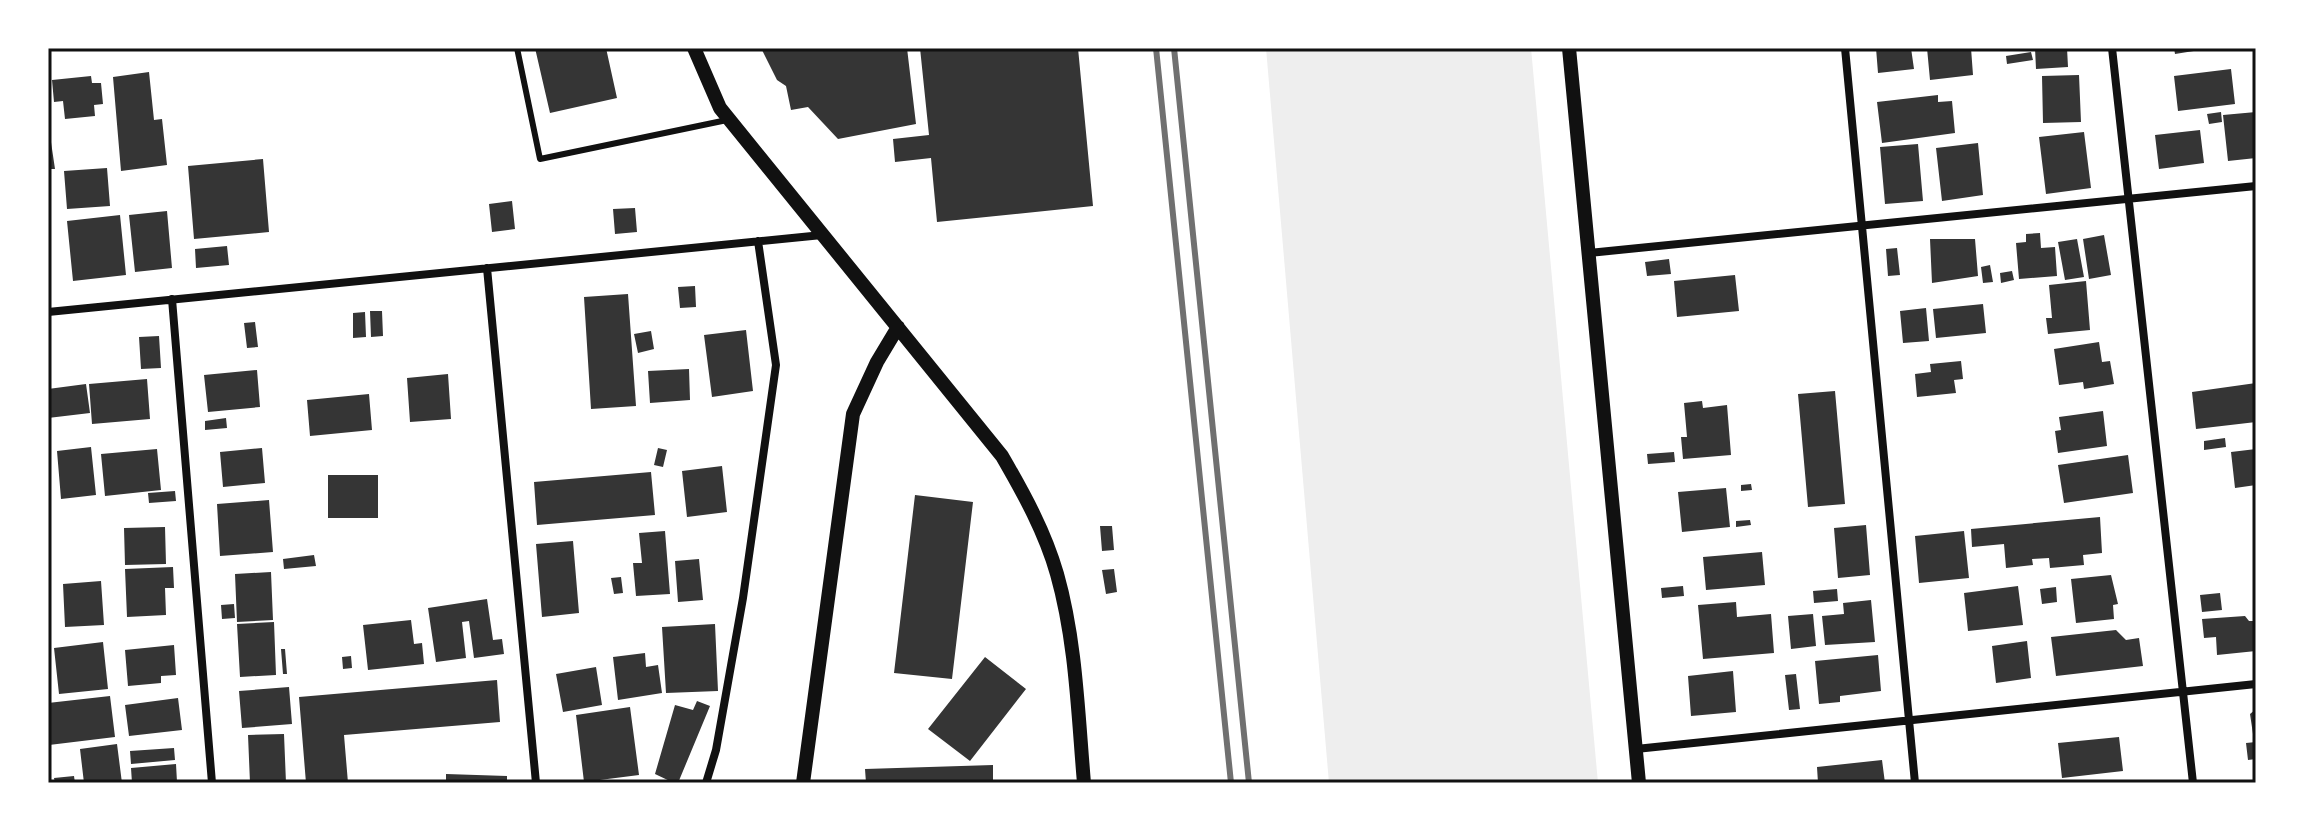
<svg xmlns="http://www.w3.org/2000/svg" width="2304" height="831" viewBox="0 0 2304 831" font-family="Quicksand,sans-serif">
  <rect width="100%" height="100%" fill="#fff"/>
  <path fill="#eee" d="M1266,48h265l67,735h-269z"/>
  <path fill="#353535" d="M535,48h71l11,50 -67,15z
    M761,48h146l9,76 -78,15 -30,-32 -17,3 -5,-24 -9,-6z
    M920,48h158l15,158 -156,16 -6,-64 -36,4 -2,-23 36,-4z
    M1876,48h35l3,21 -36,4z
    M1927,48h44l2,27 -43,5z
    M2035,48h32l1,19 -32,2z
    M2174,48h26v2l-25,4z
    M2031,52l2,8 -26,4 -1,-8z
    M2231,69l4,35 -57,7 -4,-35z
    M149,72l5,48 8,-1 5,46 -46,6 -8,-94z
    M2079,75l2,47 -38,1 -1,-47z
    M91,76l1,7h9l2,21 -9,1 1,11 -30,3 -2,-18 -9,1 -2,-22z
    M1938,95v7l14,-1 3,32 -73,10 -5,-41z
    M2221,112l1,10 -13,2 -2,-10z
    M2256,112v46l-28,3 -5,-46z
    M48,122l7,47h-7z
    M2200,130l4,33 -45,6 -4,-34z
    M2084,132l7,56 -45,6 -7,-57z
    M1978,143l5,52 -41,6 -6,-53z
    M1918,144l5,57 -38,3 -5,-57z
    M263,159l6,73 -75,7 -6,-73z
    M107,168l3,38 -43,3 -3,-38z
    M512,201l3,28 -23,3 -3,-28z
    M635,208l2,24 -22,2 -2,-25z
    M167,211l5,57 -37,4 -6,-57z
    M120,215l6,60 -53,6 -6,-60z
    M2040,233l1,15 14,-1 2,29 -38,3 -3,-36 10,-1v-8z
    M2104,235l7,40 -22,4 -6,-40z
    M1930,239h45l3,37 -46,7z
    M2077,239l7,38 -19,3 -7,-38z
    M227,246l2,19 -33,3 -1,-19z
    M1897,248l3,27 -12,1 -2,-27z
    M1669,259l2,15 -24,2 -2,-14z
    M1990,265l3,17 -10,1 -2,-16z
    M2012,271l2,9 -13,3 -1,-10z
    M1735,275l4,36 -62,6 -3,-36z
    M2086,281l4,49 -42,4 -2,-16h6l-3,-33z
    M695,286l1,21 -16,1 -2,-21z
    M628,294l8,112 -45,3 -7,-112z
    M1983,304l3,29 -50,5 -3,-29z
    M1926,308l3,33 -26,2 -3,-32z
    M370,311h12l1,25 -12,1z
    M365,312l1,25 -13,1v-25z
    M255,322l3,25 -11,1 -3,-25z
    M746,330l7,61 -41,6 -8,-62z
    M651,331l3,18 -16,4 -4,-19z
    M159,336l2,32 -20,1 -2,-32z
    M2099,342l3,20 8,-1 4,23 -30,5 -1,-7 -24,3 -5,-36z
    M1961,361l2,18 -9,1 2,13 -39,4 -2,-23 16,-2 -1,-8z
    M689,369l1,31 -40,3 -2,-32z
    M257,370l3,37 -52,5 -4,-37z
    M448,374l3,45 -41,3 -3,-44z
    M147,379l3,40 -58,5 -3,-40z
    M2256,383v39l-60,7 -4,-37z
    M86,384l4,29 -42,5v-29z
    M1835,391l10,113 -37,3 -10,-113z
    M369,394l3,36 -62,6 -3,-36z
    M1702,401l1,7 24,-3 4,50 -48,4 -2,-22h6l-3,-34z
    M2103,411l4,35 -49,7 -3,-22 6,-1 -2,-13z
    M226,418l1,10 -22,2v-9z
    M2225,438l1,9 -22,3v-9z
    M91,447l5,48 -35,4 -4,-48z
    M262,448l3,35 -42,4 -3,-35z
    M658,448l9,2 -4,17 -9,-2z
    M157,449l4,41 -56,6 -4,-42z
    M2256,449v36l-21,3 -4,-36z
    M1674,452l1,10 -27,2 -1,-10z
    M2128,455l5,38 -69,10 -6,-38z
    M722,466l5,46 -40,5 -5,-46z
    M651,472l4,43 -118,10 -3,-43z
    M328,475h50v43h-50z
    M1751,484l1,6 -11,1v-6z
    M1726,488l4,39 -48,5 -4,-40z
    M175,491l1,10 -27,2 -1,-10z
    M915,495l58,7 -21,177 -58,-6z
    M269,500l4,52 -53,4 -3,-52z
    M2100,517l2,36 -19,2 1,10 -34,3 -1,-10 -17,1 1,6 -27,3 -2,-24 -32,3 -1,-18z
    M1750,520l1,5 -15,2v-6z
    M1866,525l4,50 -32,3 -4,-50z
    M1100,526h12l2,24 -12,1z
    M165,527l1,37 -41,1 -1,-37z
    M665,531l5,63 -34,2 -3,-33h9l-3,-30z
    M1964,531l5,47 -50,5 -4,-47z
    M573,541l6,72 -37,4 -6,-73z
    M1762,552l3,33 -59,5 -3,-33z
    M314,555l2,11 -32,3 -1,-10z
    M699,559l4,41 -25,2 -3,-41z
    M173,567l1,21h-9l1,27 -39,2 -2,-48z
    M1114,569l3,23 -11,2 -4,-24z
    M271,572l2,48 -36,2 -2,-48z
    M2111,575l7,29 -5,1 1,14 -38,4 -5,-44z
    M621,577l2,16 -9,1 -3,-16z
    M101,581l3,44 -39,2 -2,-43z
    M1683,586l1,10 -22,2 -1,-10z
    M2018,586l5,39 -55,6 -4,-38z
    M2056,587l1,15 -15,2 -2,-15z
    M1837,589l1,12 -24,2 -1,-12z
    M2220,593l2,17 -20,2 -2,-17z
    M487,599l6,41 9,-1 2,15 -30,4 -5,-37 -7,1 4,36 -30,4 -8,-54z
    M1871,600l4,42 -50,3 -3,-29 22,-2 -1,-11z
    M1736,602l1,15 34,-3 3,39 -71,6 -5,-54z
    M234,604l1,14 -13,1 -1,-14z
    M1813,614l3,32 -25,3 -3,-33z
    M2245,616l4,5h7v30l-39,4 -1,-18 -12,1 -2,-19z
    M411,620l3,24 8,-1 2,21 -56,6 -5,-45z
    M274,622l2,53 -36,2 -3,-53z
    M715,624l3,67 -52,2 -4,-66z
    M2116,630l10,10 13,-2 4,28 -87,10 -5,-39z
    M2027,641l4,37 -35,5 -4,-37z
    M103,642l5,47 -49,5 -5,-46z
    M174,645l2,30 -15,1v7l-33,3 -3,-36z
    M281,649h4l2,25h-4z
    M645,653l1,14 12,-2 4,28 -44,7 -5,-43z
    M1878,655l3,36 -41,5v6l-21,2 -4,-43z
    M351,656l1,12 -9,1 -1,-12z
    M985,657l41,32 -56,72 -42,-32z
    M596,667l6,38 -39,7 -7,-38z
    M1733,671l3,41 -45,4 -3,-40z
    M1796,674l4,35 -11,1 -4,-35z
    M497,680l3,42 -156,13 4,48h-42l-7,-86z
    M289,687l3,37 -50,4 -3,-37z
    M110,696l5,41 -66,8 -1,-42z
    M178,698l4,32 -53,6 -4,-31z
    M697,701l13,5 -32,77h-4l-19,-9 20,-69 18,5z
    M630,707l9,68 -55,7 -8,-67z
    M2256,709v25h-3l-3,-20z
    M284,734l2,49h-36l-2,-48z
    M2119,737l4,34 -61,7 -4,-35z
    M2256,742v17l-8,1 -2,-17z
    M117,744l5,39h-38l-4,-34z
    M174,748l1,12 -44,4 -1,-13z
    M1882,760l3,23h-67l-1,-16z
    M176,764l1,18 -45,1 -1,-15z
    M993,765v18h-127l-1,-14z
    M446,774l61,2v7h-61z
    M74,776l1,7h-20l-1,-5z"/>
  <g fill="none" stroke-linecap="round" stroke-linejoin="round">
    <path stroke="#111" stroke-width="6" d="M517,48l23,111 187,-39"/>
    <path stroke="#111" stroke-width="8" d="M1845,48l70,735
      M2112,48l81,735
      M1589,253l667,-67
      M487,268l49,515
      M172,299l40,484
      M48,312l774,-77
      M1636,749l620,-65
      M706,783l10,-33 27,-152 33,-233 -18,-124"/>
    <path stroke="#111" stroke-width="14" d="M694,48l26,60 282,348c22,38 43,76 55,118 19,67 21,140 27,209
      M1569,48l70,735
      M803,783l50,-369 24,-52 21,-35"/>
    <path stroke="#707070" stroke-width="6" d="M1156,48l75,735
      M1174,48l75,735"/>
  </g>
  <rect width="2304" height="831" fill="none" stroke="#ffffff" stroke-width="100"/>
  <rect x="50" y="50" width="2204" height="731" fill="none" stroke="#111" stroke-width="3"/>
</svg>
